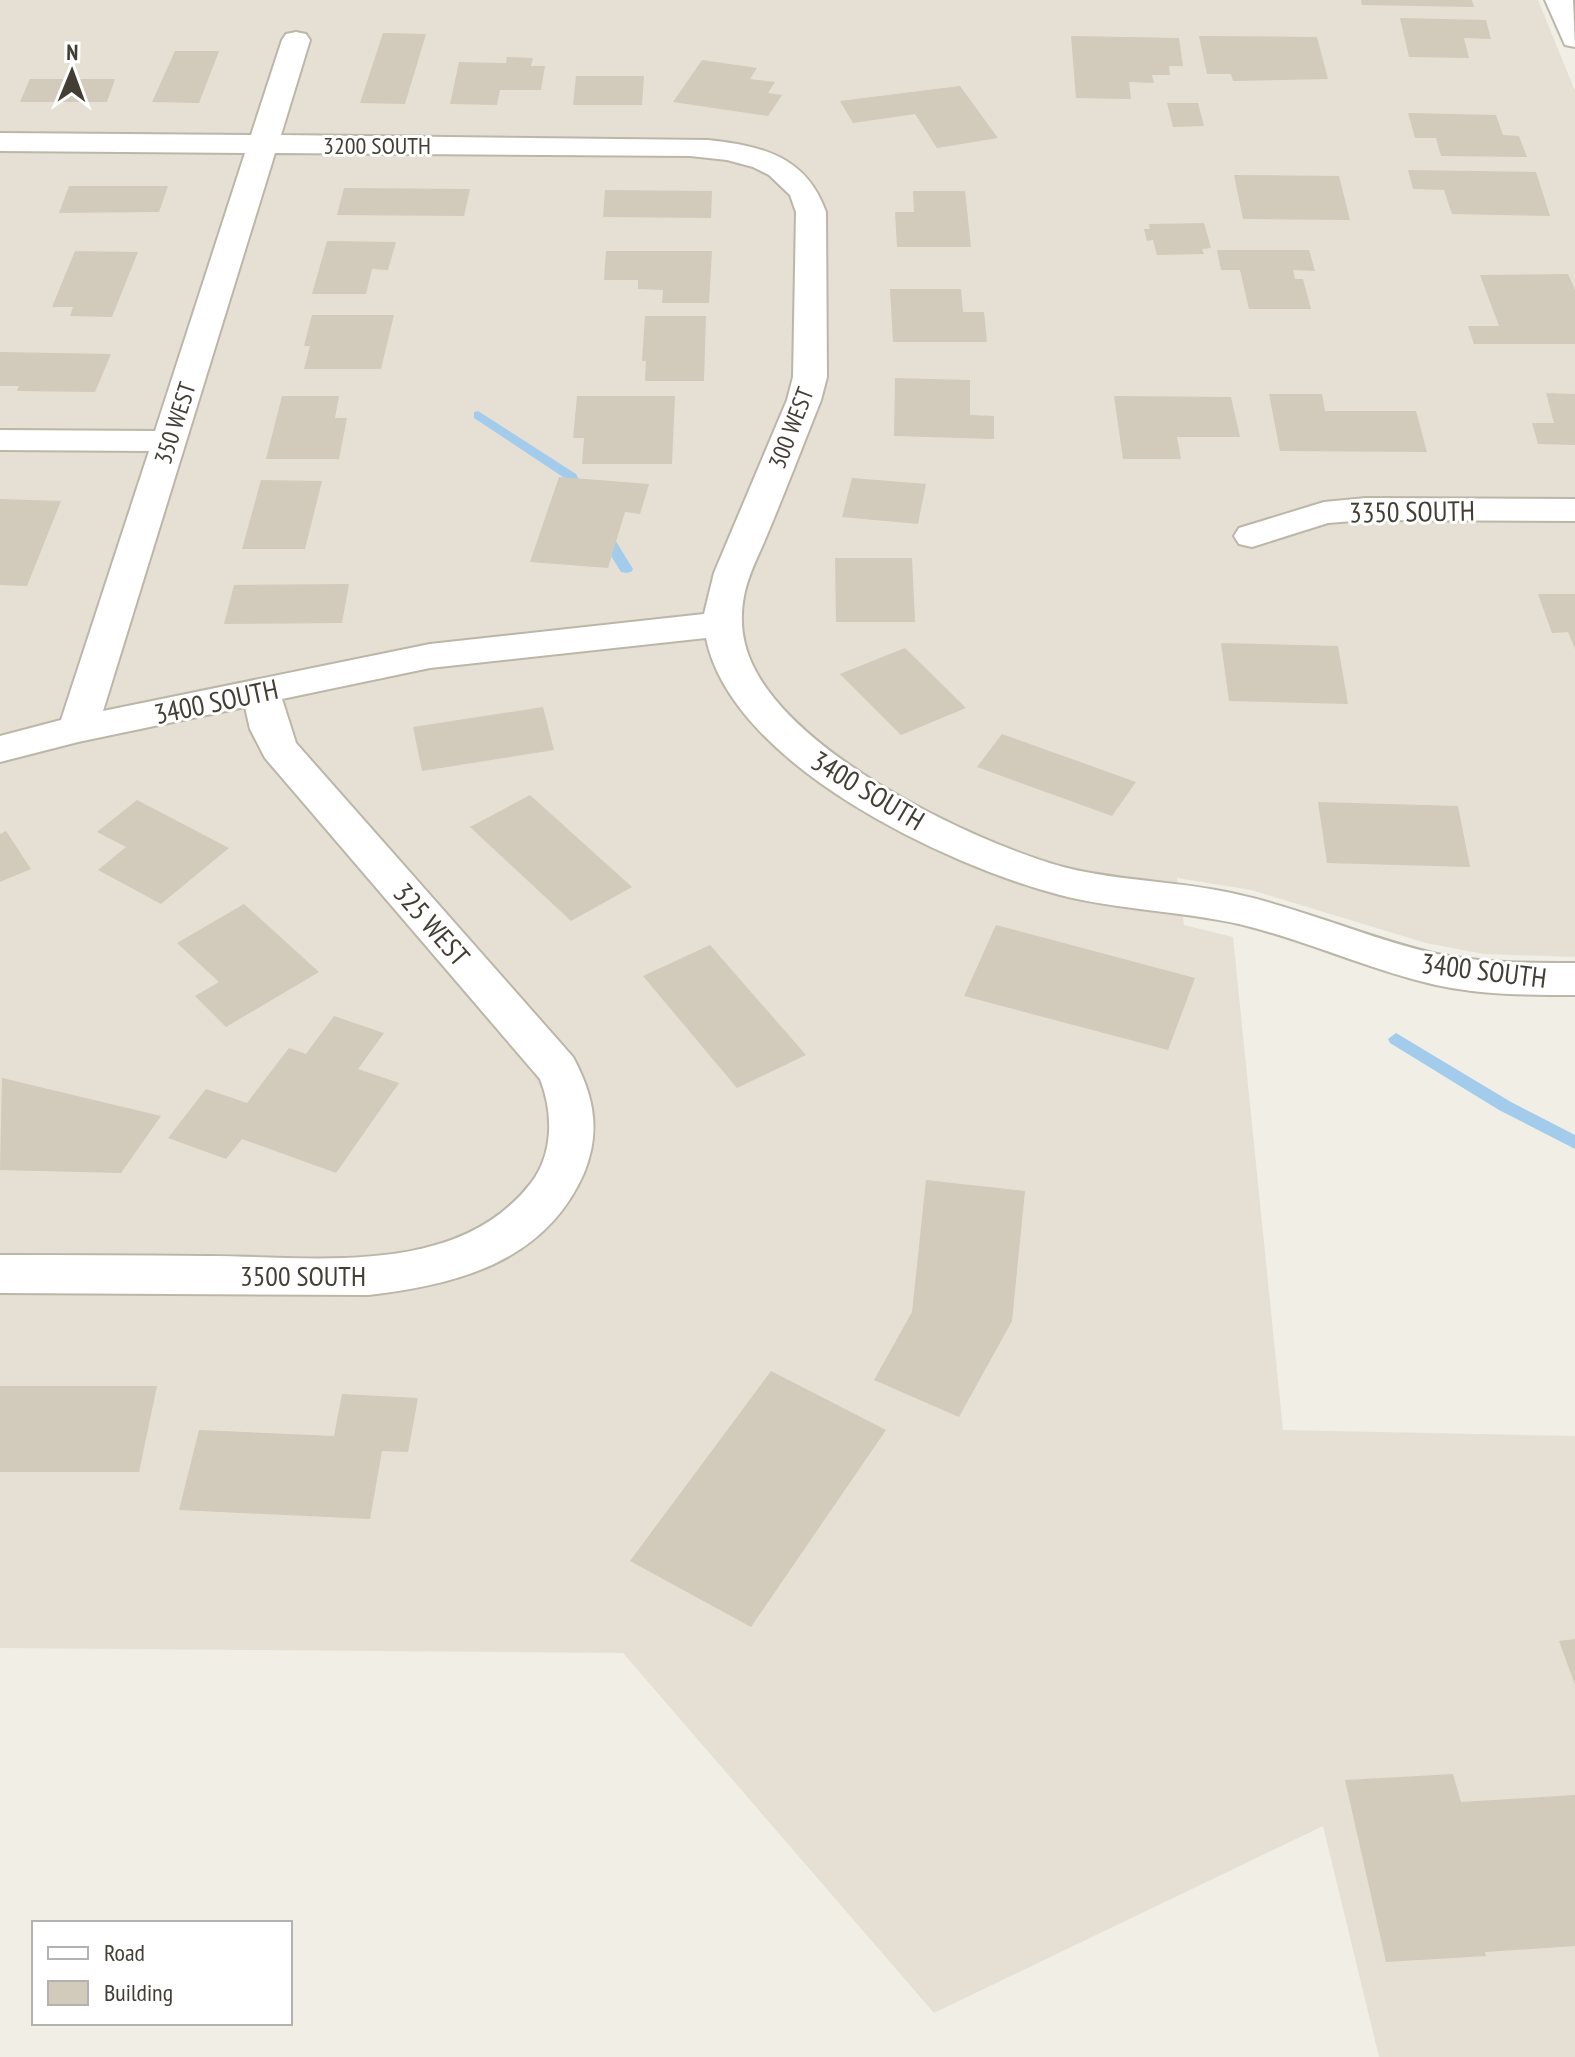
<svg xmlns="http://www.w3.org/2000/svg" width="1575" height="2057" viewBox="0 0 1575 2057" font-family="'PT Sans Narrow',sans-serif">
  <rect width="100%" height="100%" fill="#f1eee5"/>
  <path fill="#e5e0d3" d="M0,0h1538l37,91v866l-91,-3 -58,-11 -175,-53 -74,-12 7,47 49,12 50,493 292,6v621h-196l-56,-231 -389,187 -311,-360 -623,-5z"/>
  <g fill="none" stroke-linecap="round" stroke-linejoin="round">
    <path fill="#a3cbec" fill-rule="evenodd" d="M478,411l98,63 12,22 -1,3h-10l-11,-20 -92,-61v-6z
      M604,529l5,1 24,39 -2,3 -5,1 -5,-1 -24,-39z
      M1396,1033l115,69 64,33v14l-76,-39 -109,-67 -2,-4z"/>
  </g>
  <path fill="#d2cabb" d="M1361,0h111l2,7 -112,-2z
    M1400,18l86,2 5,19 -27,-1 5,20 -60,-1z
    M383,33l43,1 -21,70 -45,-1z
    M1071,36l108,2 4,28h-14l1,9h-18l2,8 -25,-1 2,17 -55,-1z
    M1199,36l118,1 11,42 -95,2 -2,-7h-24z
    M175,51h44l-20,52 -47,-1z
    M507,57l26,1 -2,8h14l-4,24h-41l-3,15 -47,-1 9,-42 47,1z
    M702,60l55,8 -7,11 25,3 -7,11 14,2 -14,21 -95,-14z
    M576,76h68l-2,29h-69z
    M30,79h85l-8,23h-87z
    M960,86l38,52 -61,10 -22,-34 -62,9 -13,-22z
    M1167,103h31l6,23 -31,1z
    M1408,113l88,2 7,20 16,1 8,21 -86,-1 -5,-18h-21z
    M1408,170l128,2 14,44 -98,-2 -8,-24 -31,-1z
    M1234,175l105,1 11,44 -107,-1z
    M69,186h99l-9,26 -100,1z
    M344,188l126,1 -6,27 -127,-1z
    M605,190l107,1 -1,27 -108,-1z
    M913,191h52l6,56h-74l-2,-35h19z
    M1204,223l7,25 -9,1 2,5 -47,1 -4,-15 -6,1 -3,-12h6l-1,-5z
    M327,241l69,1 -8,28 -16,-1 -6,25h-54z
    M1217,250h92l6,21 -22,-1 2,9h8l8,30h-62l-9,-39h-19z
    M75,251l63,1 -26,65 -42,-1 3,-9h-21z
    M606,251h106l-3,52h-47l1,-13 -25,-1v-9h-34z
    M1568,274l7,16v54h-101l-6,-18h31l-19,-51z
    M890,289h71l2,23h21l3,30h-94z
    M312,315h82l-13,54h-77l6,-23h-6z
    M645,316h61l-2,65h-59l1,-20h-4z
    M0,352l111,2 -16,38 -78,-1 2,-5h-19z
    M895,378l75,2v35l24,1v23l-100,-3z
    M1546,393l29,1v51l-37,-1 -6,-21h22z
    M1269,394h53l3,17h91l11,41 -147,-1z
    M282,396h57l-4,22h12l-8,41h-73z
    M577,396h98l-3,68h-90l2,-26h-11z
    M1114,396l117,1 9,40h-63l4,22h-58z
    M559,477l90,7 -9,30 -15,-2 -17,56 -78,-6z
    M852,478l74,6 -8,40 -76,-7z
    M261,480l61,1 -17,68h-63z
    M0,499l61,2 -34,85 -27,-1z
    M835,558h77l3,64h-79z
    M349,584l-7,39 -118,1 10,-39z
    M1538,594h37v55l-7,-17 -16,1z
    M1221,643l117,3 10,58 -119,-3z
    M905,648l61,60 -65,27 -61,-61z
    M543,707l11,43 -132,21 -9,-44z
    M1002,734l134,48 -24,34 -135,-49z
    M530,795l102,92 -61,34 -101,-94z
    M137,800l92,48 -68,56 -63,-34 28,-23 -29,-15z
    M1318,802l140,4 12,61 -143,-4z
    M6,831l25,38 -31,13v-48z
    M244,904l75,68 -93,55 -31,-31 24,-14 -42,-39z
    M996,925l199,53 -27,72 -204,-54z
    M710,945l96,110 -69,33 -94,-112z
    M334,1016l50,17 -26,36 41,14 -63,90 -94,-34 -16,20 -58,-21 38,-49 41,14 42,-55 17,6z
    M2,1078l159,38 -40,57 -121,-3z
    M926,1180l99,11 -13,130 -53,96 -85,-37 38,-68z
    M771,1371l115,59 -135,197 -121,-66z
    M0,1386h157l-18,86h-139z
    M342,1394l76,4 -10,54 -26,-1 -12,68 -191,-9 20,-80 135,6z
    M1575,1639v46l-16,-44z
    M1453,1774l8,28 114,-7v151l-90,6 1,4 -100,6 -41,-182z"/>
  <g fill="none" stroke-linecap="round" stroke-linejoin="round">
    <g stroke="#bcb6a8" stroke-width="4">
      <path id="minor" d="M1545,0h28l2,47 -10,-2z
        M296,32l10,2 4,6 -29,95 427,5c54,6 98,16 118,72l1,165 -6,23c-18,45 -35,90 -54,135 -8,20 -19,39 -23,61 -3,16 -3,33 1,48 25,102 228,199 322,224 57,14 116,13 173,27 67,15 130,44 197,59 45,9 92,9 138,9v32c-46,0 -93,0 -139,-10 -67,-15 -130,-45 -197,-61 -59,-13 -120,-14 -179,-29 -114,-30 -328,-130 -354,-257l-276,30 -148,31 14,44 277,314c21,39 28,74 11,116 -39,89 -127,112 -216,122l-368,-2v-38c69,0 138,0 207,1 106,0 250,23 324,-73 23,-30 22,-71 9,-104l-275,-321 -15,-29 -5,-22 -167,35 -78,20v-26l61,-16 88,-269 -149,-1v-20l155,1 90,-278 -245,-2v-18l251,2 31,-95 4,-6zM275,153l415,3 37,4 26,7 16,8 21,20 6,17 -3,165 -6,23 -73,173 -10,41 -274,30 -327,67z
        M1366,498l209,1v22l-209,-1 -38,3 -76,24 -13,-3 -5,-8 5,-8 85,-26z"/>
    </g>
    <use href="#minor" fill="#fff" fill-rule="evenodd"/>
  </g>
  <g text-anchor="middle" dominant-baseline="central" stroke-width="6" stroke-linejoin="round" paint-order="stroke">
    <g font-size="24" fill="#433e35" stroke="#fff">
      <text x="377" y="145">3200 SOUTH</text>
      <text transform="translate(175 423) rotate(-72)">350 WEST</text>
      <text transform="translate(791 428) rotate(-69)">300 WEST</text>
    </g>
    <g font-size="28" fill="#433e35" stroke="#fff">
      <text transform="translate(1412 511) rotate(-1)">3350 SOUTH</text>
      <text transform="translate(216 701) rotate(-12)">3400 SOUTH</text>
      <text transform="translate(868 790) rotate(31)">3400 SOUTH</text>
      <text transform="translate(432 924) rotate(49)">325 WEST</text>
      <text transform="translate(1484 970) rotate(7)">3400 SOUTH</text>
      <text x="303" y="1275">3500 SOUTH</text>
    </g>
  </g>
  <rect x="32" y="1921" width="260" height="104" fill="#ffffff" stroke="#b4b2ae" stroke-width="2"/>
  <rect x="48" y="1947" width="40" height="12" fill="#ffffff" stroke="#b4b2ae" stroke-width="2"/>
  <text x="104" y="1961" font-size="24" fill="#433e35">Road</text>
  <rect x="48" y="1981" width="40" height="24" fill="#d2cabb" stroke="#b4b2ae" stroke-width="2"/>
  <text x="104" y="2001" font-size="24" fill="#433e35">Building</text>
  <g transform="translate(72 72) rotate(1)" stroke="#ffffff" stroke-width="6" paint-order="stroke">
  <path d="M0-6L14 30L0 20L-14 30Z" fill="#433e35"/>
  <text y="-12" font-size="22" font-weight="bold" text-anchor="middle" fill="#433e35">N</text>
  </g>
</svg>
